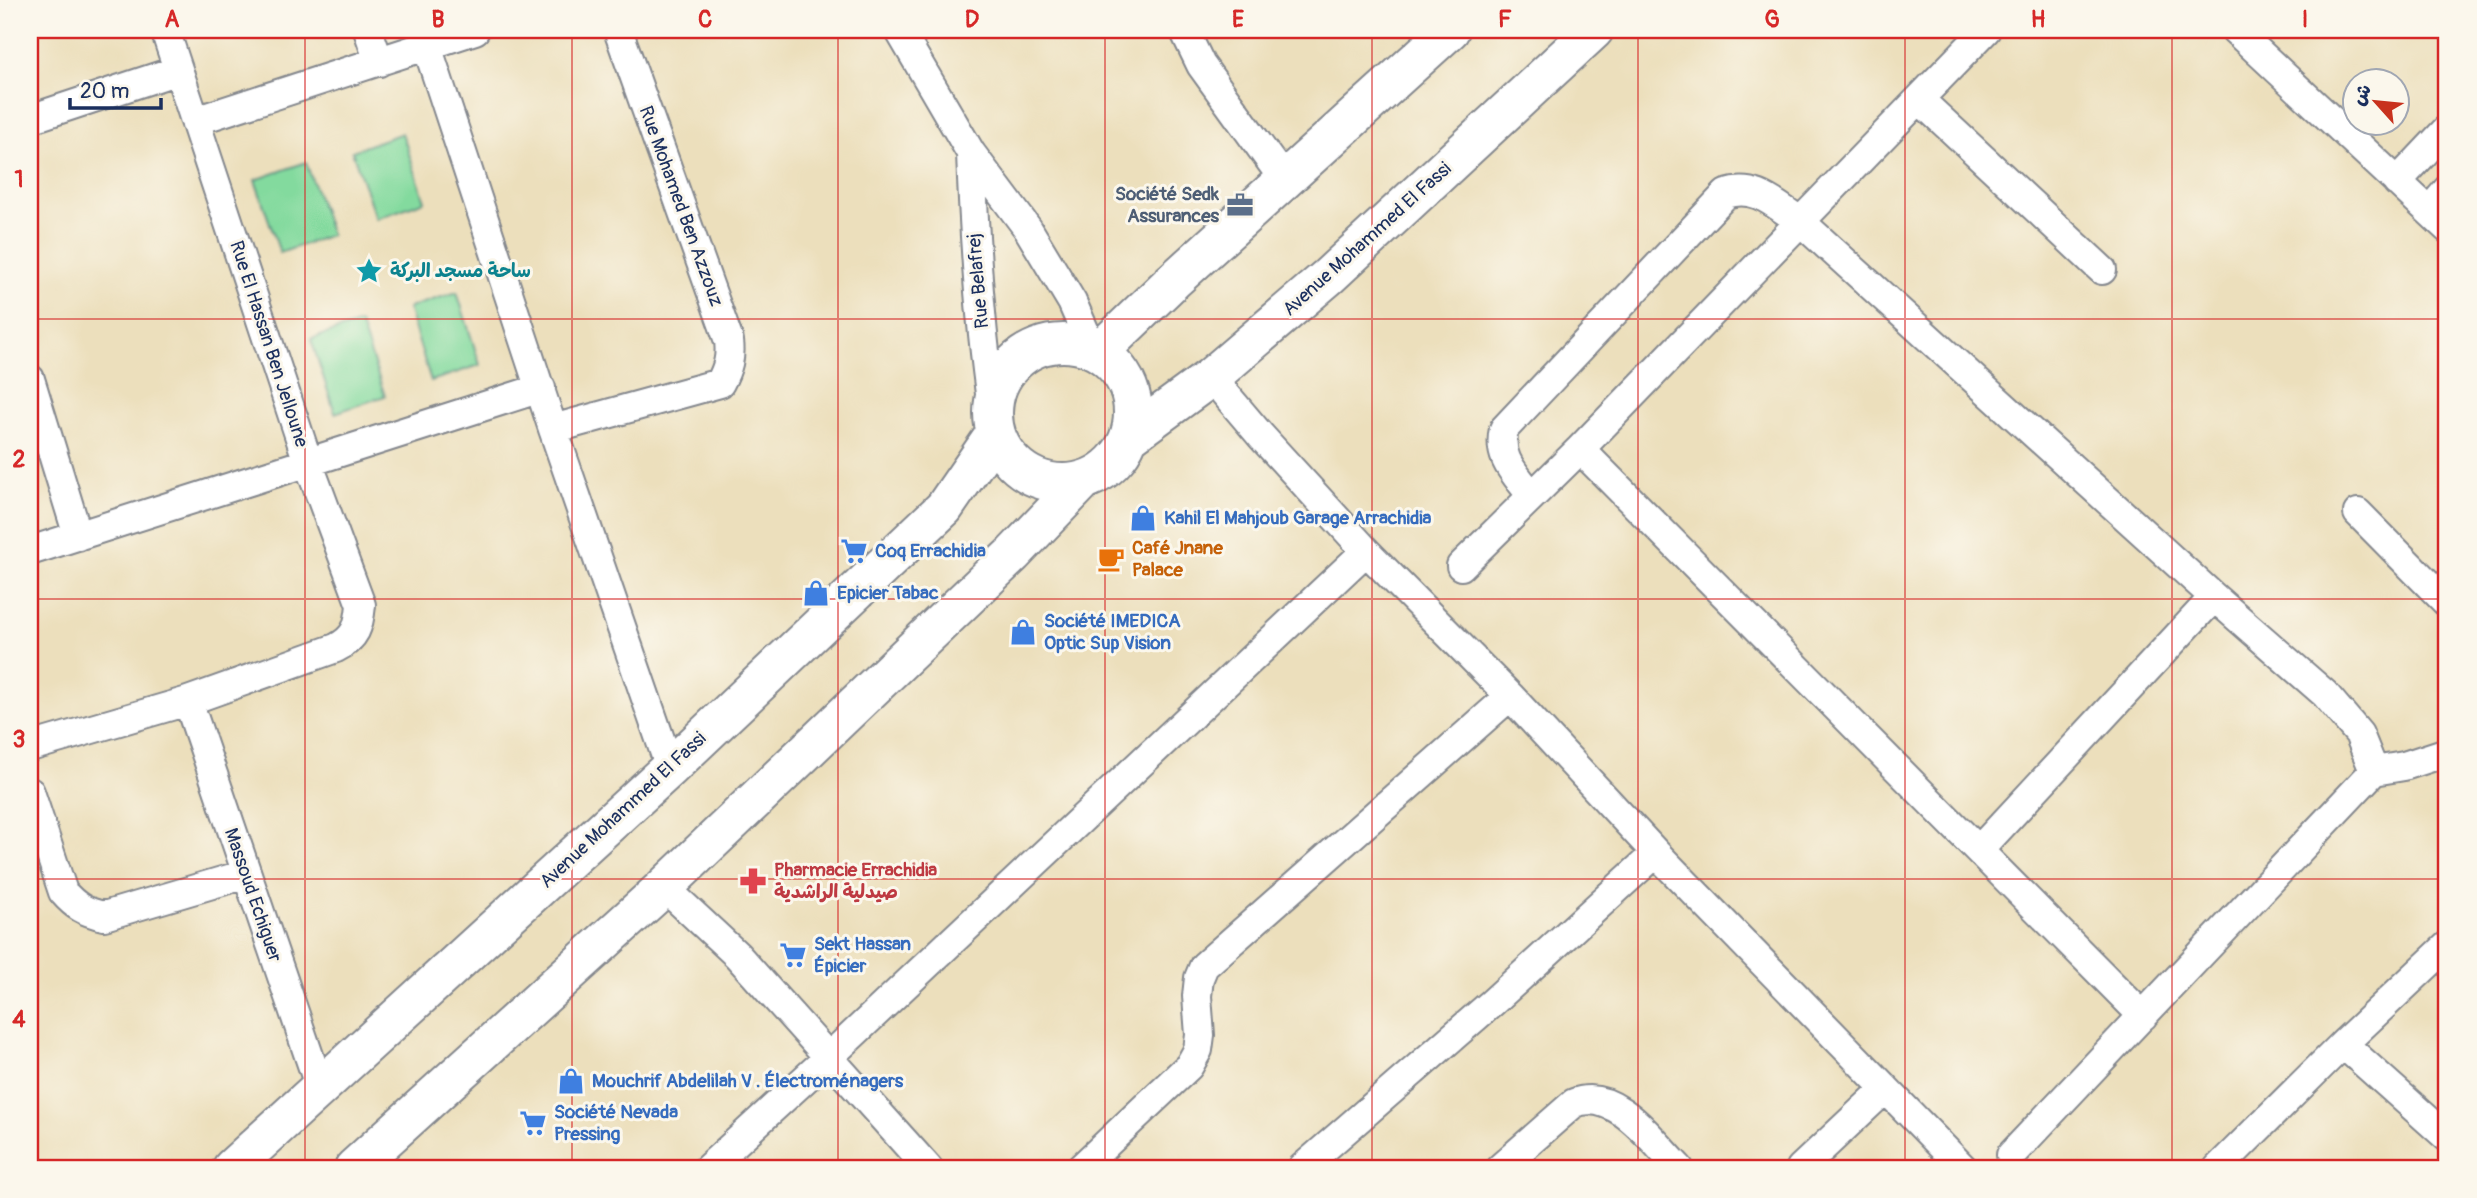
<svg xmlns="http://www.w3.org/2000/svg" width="2477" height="1198" viewBox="0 0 2477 1198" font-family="Pangolin,'Playpen Sans Arabic',sans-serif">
  <rect width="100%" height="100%" fill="#fbf7ec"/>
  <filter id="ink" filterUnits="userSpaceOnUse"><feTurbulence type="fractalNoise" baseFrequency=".0143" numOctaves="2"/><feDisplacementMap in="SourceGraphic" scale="14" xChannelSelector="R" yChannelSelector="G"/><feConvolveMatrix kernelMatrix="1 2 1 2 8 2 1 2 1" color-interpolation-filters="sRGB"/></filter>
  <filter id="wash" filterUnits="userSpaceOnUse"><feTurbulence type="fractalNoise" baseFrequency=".00686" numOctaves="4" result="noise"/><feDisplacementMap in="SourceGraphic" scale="28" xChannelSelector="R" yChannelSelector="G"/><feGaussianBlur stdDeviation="1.57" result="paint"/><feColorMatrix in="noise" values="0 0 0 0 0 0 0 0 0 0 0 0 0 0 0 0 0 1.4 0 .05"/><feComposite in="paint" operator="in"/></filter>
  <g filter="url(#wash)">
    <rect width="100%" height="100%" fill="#ecdfbc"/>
    <path fill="#83da9e" stroke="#4f847e" stroke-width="2" d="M402,133l23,68 -49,18 -24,-68z
      M306,162l25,73 -51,18 -25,-73z
      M457,292l23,73 -49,16 -23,-73z
      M360,323l25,73 -50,17 -24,-74z"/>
  </g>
  <g filter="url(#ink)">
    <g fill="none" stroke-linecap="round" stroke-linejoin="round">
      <g stroke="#84878d" stroke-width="32">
        <path id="street" d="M368,30l11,32
          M899,30l72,123 57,76 44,73 20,46
          M1184,30l17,35 84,116
          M2235,30l212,198
          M427,46l126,383 117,339
          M1920,100l182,170
          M30,119l148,-49
          M195,121l280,-91
          M971,153c3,86 9,171 21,255
          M2397,182l50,-53
          M2430,210l17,-20
          M1211,377l50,59 105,115 144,145 146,157 307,315
          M30,379l48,157
          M553,429l167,-46c8,-15 11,-26 9,-42l-111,-311
          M1580,449l563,567
          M1532,496c-17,-23 -35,-37 -28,-67l222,-235c30,-10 49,11 74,27l414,376 111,97 34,40 15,37
          M2358,513l89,90
          M30,551l511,-163
          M1461,566l119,-117 406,-419
          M188,701l132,387
          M30,747l158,-46 148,-53c20,-10 23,-22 25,-43l-53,-143 -143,-432
          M30,792l33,100c12,14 22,20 41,24l142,-42
          M1979,850l235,-253
          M664,887l73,68 191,213
          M2343,1044l104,93
          M2011,1155l363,-384 30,-5 43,-14
          M708,1168l121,-111 537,-506
          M1081,1168l108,-102 9,-16 2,-15 -3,-39 2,-18 5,-12 306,-270
          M1302,1168l191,-166 163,-149
          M1500,1168l74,-65c42,-16 79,39 105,65
          M1801,1168l84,-79
          M2218,1168l125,-124 104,-98"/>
      </g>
      <g stroke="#84878d" stroke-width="42">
        <path id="secondary" d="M993 413a70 70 0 1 1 140 0a70 70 0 1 1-140 0Z
          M1099,352l74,-71 277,-251
          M1129,437l82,-60 118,-101 265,-246
          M232,1168l438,-400 274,-260 51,-74
          M354,1168l310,-281 349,-333 70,-73"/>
      </g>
      <use href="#street" stroke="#fff" stroke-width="28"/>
      <use href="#secondary" stroke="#fff" stroke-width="38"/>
    </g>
  </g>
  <path fill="none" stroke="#d62828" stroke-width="2" stroke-opacity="0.55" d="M305,30v1138M572,30v1138M838,30v1138M1105,30v1138M1372,30v1138M1638,30v1138M1905,30v1138M2172,30v1138M30,319h2417M30,599h2417M30,879h2417"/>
  <defs>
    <g id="office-bare" transform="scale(2.1)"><path d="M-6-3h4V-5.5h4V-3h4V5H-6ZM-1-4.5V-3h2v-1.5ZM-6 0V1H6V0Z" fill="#5c6f8a" stroke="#fbf7ec" stroke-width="2.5" paint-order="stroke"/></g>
    <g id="sight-bare" transform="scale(2.1)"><path d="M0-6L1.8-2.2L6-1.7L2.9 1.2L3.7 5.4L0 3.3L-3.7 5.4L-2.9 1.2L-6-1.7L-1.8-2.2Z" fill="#0f9aa8" stroke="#fbf7ec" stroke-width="2.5" paint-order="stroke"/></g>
    <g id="shop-bare" transform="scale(2.1)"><path d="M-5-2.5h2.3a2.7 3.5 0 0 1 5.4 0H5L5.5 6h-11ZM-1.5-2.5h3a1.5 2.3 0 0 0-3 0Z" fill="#3f7fe0" stroke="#fbf7ec" stroke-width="2.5" paint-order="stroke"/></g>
    <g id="supermarket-bare" transform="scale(2.1)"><path d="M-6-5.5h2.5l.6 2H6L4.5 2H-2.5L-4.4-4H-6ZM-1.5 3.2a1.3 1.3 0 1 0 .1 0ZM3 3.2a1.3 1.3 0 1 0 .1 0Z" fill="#3f7fe0" stroke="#fbf7ec" stroke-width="2.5" paint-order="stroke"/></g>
    <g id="cafe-bare" transform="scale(2.1)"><path d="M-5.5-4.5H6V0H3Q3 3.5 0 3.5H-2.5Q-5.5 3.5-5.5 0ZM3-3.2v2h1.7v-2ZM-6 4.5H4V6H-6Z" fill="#e8710a" stroke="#fbf7ec" stroke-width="2.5" paint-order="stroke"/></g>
    <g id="pharmacy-bare" transform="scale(2.1)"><path d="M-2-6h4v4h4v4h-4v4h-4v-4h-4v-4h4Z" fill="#e0444e" stroke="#fbf7ec" stroke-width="2.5" paint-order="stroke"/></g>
  </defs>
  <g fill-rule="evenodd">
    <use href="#office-bare" x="1240" y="205"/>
    <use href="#sight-bare" x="369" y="271"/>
    <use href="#shop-bare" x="1143" y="518"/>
    <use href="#supermarket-bare" x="854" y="551"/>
    <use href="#cafe-bare" x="1111" y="559"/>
    <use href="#shop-bare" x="816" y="593"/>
    <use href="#shop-bare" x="1023" y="632"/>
    <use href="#pharmacy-bare" x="753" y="881"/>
    <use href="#supermarket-bare" x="793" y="955"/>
    <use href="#shop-bare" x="571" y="1081"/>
    <use href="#supermarket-bare" x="533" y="1123"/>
  </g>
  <g text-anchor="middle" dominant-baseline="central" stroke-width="6" stroke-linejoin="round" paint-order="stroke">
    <g font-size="19" font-weight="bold" fill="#4e5e75" stroke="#fbf7ec" text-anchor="end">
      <text x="1219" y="194">Société Sedk<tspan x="1219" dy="22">Assurances</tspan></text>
    </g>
    <g font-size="19" fill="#1b2f5e" stroke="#fbf7ec">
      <text transform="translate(681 206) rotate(70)">Rue Mohamed Ben Azzouz</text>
      <text transform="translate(1367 239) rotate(-42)">Avenue Mohammed El Fassi</text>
      <text transform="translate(978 281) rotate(-95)">Rue Belafrej</text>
      <text transform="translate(269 344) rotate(72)">Rue El Hassan Ben Jelloune</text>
      <text transform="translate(623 810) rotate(-43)">Avenue Mohammed El Fassi</text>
      <text transform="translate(253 895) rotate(71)">Massoud Echiguer</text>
    </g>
    <g font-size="19" font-weight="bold" fill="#0d838f" stroke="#fbf7ec" text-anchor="start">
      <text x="390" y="271">ساحة مسجد البركة</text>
    </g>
    <g font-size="19" font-weight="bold" fill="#366cbe" stroke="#fbf7ec" text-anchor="start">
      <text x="1164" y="518">Kahil El Mahjoub Garage Arrachidia</text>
      <text x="875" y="551">Coq Errachidia</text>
      <text x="837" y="593">Epicier Tabac</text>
      <text x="1044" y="621">Société IMEDICA<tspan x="1044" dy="22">Optic Sup Vision</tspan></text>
      <text x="814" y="944">Sekt Hassan<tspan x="814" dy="22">Épicier</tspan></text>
      <text x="592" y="1081">Mouchrif Abdelilah V . Électroménagers</text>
      <text x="554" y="1112">Société Nevada<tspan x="554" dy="22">Pressing</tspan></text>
    </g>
    <g font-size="19" font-weight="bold" fill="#c56008" stroke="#fbf7ec" text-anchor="start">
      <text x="1132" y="548">Café Jnane<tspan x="1132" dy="22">Palace</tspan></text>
    </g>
    <g font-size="19" font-weight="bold" fill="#be3a42" stroke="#fbf7ec" text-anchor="start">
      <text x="774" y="870">Pharmacie Errachidia<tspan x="774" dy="22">صيدلية الراشدية</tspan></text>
    </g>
  </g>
  <rect width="2477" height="1198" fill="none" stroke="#fbf7ec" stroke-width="77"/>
  <g transform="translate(2376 102) rotate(297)"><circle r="33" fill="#fbf7ec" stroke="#a1a7b3" stroke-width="2"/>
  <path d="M0-5L12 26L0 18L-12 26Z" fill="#c8321e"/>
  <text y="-10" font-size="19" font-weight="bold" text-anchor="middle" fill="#1b2f5e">ش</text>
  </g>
  <path d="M70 98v10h91v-10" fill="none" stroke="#1b2f5e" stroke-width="3.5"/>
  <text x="80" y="98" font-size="21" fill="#1b2f5e" stroke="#fbf7ec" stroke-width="5" paint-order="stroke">20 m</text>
  <rect x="38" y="38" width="2400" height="1122" fill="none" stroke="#d62828" stroke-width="2.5"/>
  <g font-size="23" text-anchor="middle" font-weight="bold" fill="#d62828">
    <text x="172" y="27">A</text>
    <text x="438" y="27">B</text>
    <text x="705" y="27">C</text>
    <text x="972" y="27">D</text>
    <text x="1238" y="27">E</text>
    <text x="1505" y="27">F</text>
    <text x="1772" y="27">G</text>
    <text x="2038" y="27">H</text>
    <text x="2305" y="27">I</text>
    <text x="19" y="187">1</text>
    <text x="19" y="467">2</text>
    <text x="19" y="747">3</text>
    <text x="19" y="1027">4</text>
  </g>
</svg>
